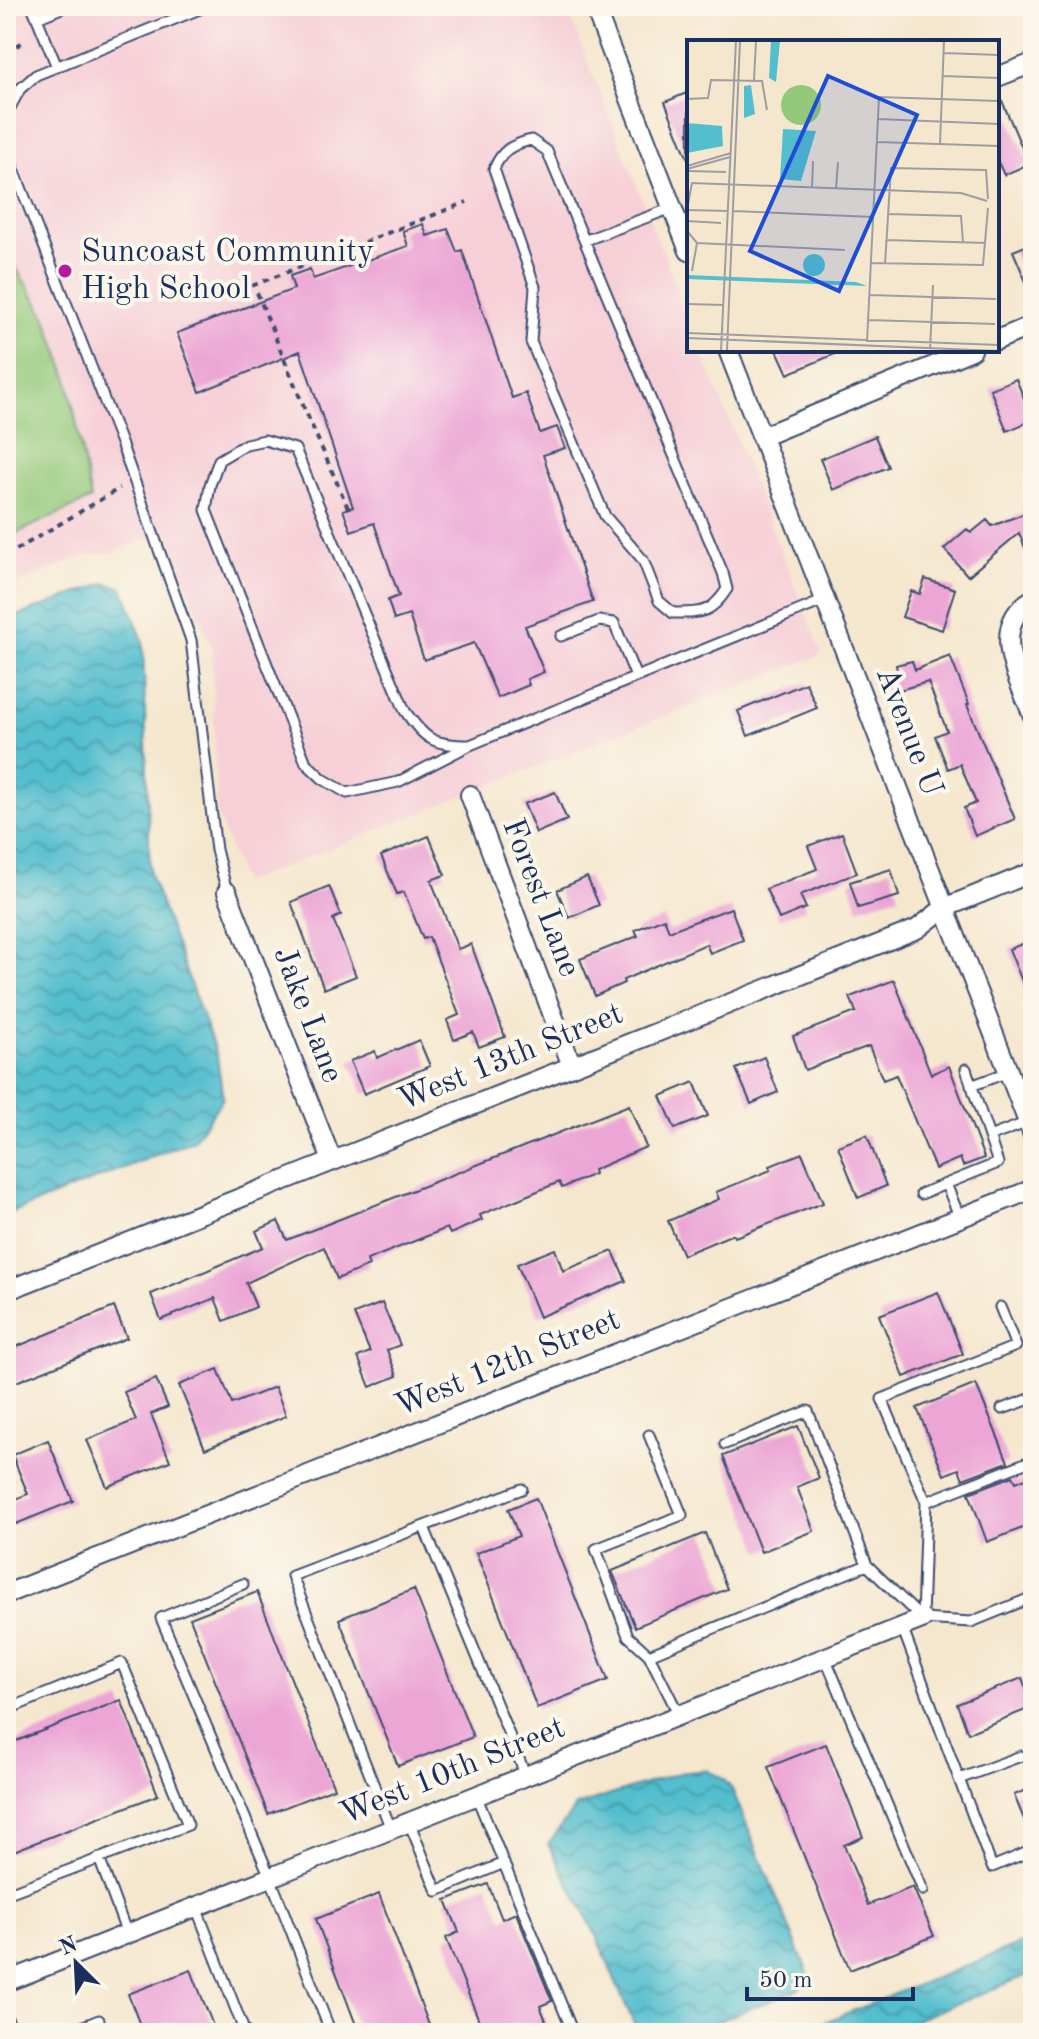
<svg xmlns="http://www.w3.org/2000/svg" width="1039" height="2039" viewBox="0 0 1039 2039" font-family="'Old Standard TT',serif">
  <defs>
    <pattern id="water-waves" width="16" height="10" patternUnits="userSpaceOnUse" patternTransform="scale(2)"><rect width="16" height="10" fill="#53bece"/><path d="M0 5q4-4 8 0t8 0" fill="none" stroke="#449baa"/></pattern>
  </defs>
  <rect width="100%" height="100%" fill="#fbf7ec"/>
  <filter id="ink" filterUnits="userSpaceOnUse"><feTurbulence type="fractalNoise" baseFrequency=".0125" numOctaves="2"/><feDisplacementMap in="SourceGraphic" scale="16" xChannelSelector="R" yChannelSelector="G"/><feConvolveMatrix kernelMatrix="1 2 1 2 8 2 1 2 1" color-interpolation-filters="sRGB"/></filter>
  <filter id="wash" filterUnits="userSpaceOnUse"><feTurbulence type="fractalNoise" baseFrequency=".006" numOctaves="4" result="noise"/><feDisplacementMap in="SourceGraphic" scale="32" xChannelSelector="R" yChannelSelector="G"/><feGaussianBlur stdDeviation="1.8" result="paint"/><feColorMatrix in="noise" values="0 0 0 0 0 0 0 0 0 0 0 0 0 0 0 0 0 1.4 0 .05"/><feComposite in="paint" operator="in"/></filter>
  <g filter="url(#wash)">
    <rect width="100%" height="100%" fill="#f5e7ce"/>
    <path fill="#f6cfd7" d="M6,6h560l123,313v31h12l121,304 -579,229 -26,-70 -5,-164 -45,-118 -55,22 -25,2 -81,33z"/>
    <path fill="#94c97b" stroke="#587c6c" stroke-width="2" d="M6,252l38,61 23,62 24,124 -85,39z"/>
    <path fill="url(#water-waves)" stroke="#377696" stroke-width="2" d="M105,583l18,5 20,53 7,233 67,182 6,42 -29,42 -188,75v-595z
      M706,1770l17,9 9,10 76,184 -9,16 -109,44h-52l-45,-104 -45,-85 28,-38 103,-33z
      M1033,1939v34l-150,60h-86z"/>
    <g id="blocks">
      <path fill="#eca6d6" d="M997,89l32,75 -25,11 -7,-15z
        M689,92v66l-1,1 -23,-57z
        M423,224l4,12 21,-7 9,23 5,-2 50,148 14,-5 14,40 17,-6 8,21 -22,7 50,147 -68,24 19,46 -17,7 2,6 -31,13 -24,-55 -50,17 -15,-45 -15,5 -6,-20 11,-4 -25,-73 -23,8 -8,-21 10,-3 -53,-156 -100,41 -23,-59 117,-44 -4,-13 20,-7 3,10 95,-33 -5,-15z
        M1033,243v55l-20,-47z
        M777,350h67l-56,24z
        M1016,379l17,41 -26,11 -17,-42z
        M875,436l13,31 -55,23 -13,-31z
        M1033,510v57l-14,-34 -51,43 -24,-27 23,-20 4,4 16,-13 5,6z
        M925,579l30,10 -13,41 -40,-13 9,-26 9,3z
        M950,656l19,48 -2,1 48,114 -40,17 -11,-28 12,-5 -16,-39 -12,5 -13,-33 12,-5 -19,-49 -36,10 -4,-12 10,-4 -2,-11 16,-4 3,9z
        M806,683l11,25 -69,28 -10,-25z
        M555,792l12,28 -31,13 -12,-29z
        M842,833l15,40 -57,22 6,13 -27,11 -13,-30 51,-20 -9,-23z
        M429,836l16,39 -14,5 27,69 13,-5 34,93 -26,10 -6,-15 -19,8 -7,-20 12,-5 -30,-78 -6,2 -19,-47 -7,2 -16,-38z
        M891,869l8,27 -41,12 -8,-26z
        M587,877l12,28 -30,13 -12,-28z
        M329,886l12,29 -8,4 23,57 -32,13 -33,-87z
        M731,908l12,32 -33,13 -4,-9 -83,36 1,3 -29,13 -15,-37 58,-23 -3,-6 29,-12 5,13z
        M1033,940v66h-1l-23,-57z
        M894,980l37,94 18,-8 35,92 -21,8 -3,-8 -25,11 -39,-94 -13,5 -14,-34 -64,24 -12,-34 63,-24 -6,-15z
        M419,1040l11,26 -66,28 -14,-33 25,-10 2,7z
        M764,1057l14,35 -27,12 -15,-35z
        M694,1082l14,34 -33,13 -14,-33z
        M629,1105l17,42 -53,23 1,4 -32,14 -3,-6 -79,33 2,5 -32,14 -3,-6 -80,32 2,6 -32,13 -13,-32 -78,36 10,24 -32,14 -9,-23 -54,22 -10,-26 112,-47 -7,-16 22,-10 9,19z
        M867,1135l19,51 -28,12 -20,-52z
        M802,1153l21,50 -88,34 -2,-3 -50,21 -15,-34 51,-22 -3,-7 55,-22 -1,-4z
        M555,1249l8,22 50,-20 13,30 -87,36 -22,-53z
        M938,1292l25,62 -59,23 -25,-62z
        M382,1303l18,42 -13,5 10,26 -27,11 -12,-30 12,-5 -16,-38z
        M114,1307l13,31 -121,48v-35z
        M218,1369l14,35 43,-17 11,29 -81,33 -26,-64z
        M156,1379l12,28 -17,7 19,47 -63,26 -20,-47 49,-20 -12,-28z
        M976,1384l32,78 -45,17 -4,-10 -15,6 -27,-67z
        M798,1426l21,52 -22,9 17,44 -53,21 -38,-96z
        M48,1440l25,61 -67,27v-25l22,-9 -16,-39z
        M1033,1475v49l-46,18 -18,-49 44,-17 3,6z
        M536,1498l72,182 -71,28 -61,-155 43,-17 -11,-27z
        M705,1533l22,56 -92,38 -23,-56z
        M414,1589l59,148 -75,29 -59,-147z
        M257,1592l77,196 -66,26 -78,-196z
        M1022,1678l11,29 -65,26 -11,-29z
        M121,1700l37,95 -152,59v-109z
        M826,1744l37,93 -19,8 24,60 45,-18 21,49 -84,34 -82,-203z
        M1033,1787v54l-19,-46z
        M488,1884l14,35 14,-6 36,88 -12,5 9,22 -14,5h-34l-2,-6 -15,6 -38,-95 13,-6 -13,-32z
        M379,1894l53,139h-73l-43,-114z
        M191,1970l25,63h-73l-15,-39z"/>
    </g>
  </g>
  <g filter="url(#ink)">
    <use href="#blocks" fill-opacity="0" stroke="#3c4b6f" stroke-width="2"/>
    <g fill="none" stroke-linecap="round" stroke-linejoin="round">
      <g stroke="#3c4b6f" stroke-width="13">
        <path id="lane" d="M32,6l25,61
          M37,18l29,-12
          M6,115l14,-26 16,-14 171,-69
          M531,140l16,11 176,422 4,16c-16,25 -26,24 -54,24l-14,-12 -16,-41 -38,-44 -74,-174 4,-55 -41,-118c8,-19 17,-24 37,-29z
          M6,149l115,294 70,197 25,210 11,42
          M586,240l86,-32
          M561,636l38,-15 15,2 22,54
          M470,745c-36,0 -44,-4 -65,-34l-110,-262 -30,-9 -19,4 -27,16 -9,25 -4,25 100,253 17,16 24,14 51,-11 72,-37 355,-145
          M971,1086l37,-14
          M989,1137l39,-15
          M946,1184l14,34
          M921,1194l77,-31 -32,-94
          M1002,1409l31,-11
          M649,1435l33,80 -86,34 32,87 21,19 30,60
          M725,1444l83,-33 59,154
          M926,1502l-44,-103 134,-53 -16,-39
          M424,1527l102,249
          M243,1584l-82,34 109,259 61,156
          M922,1619l4,-117 107,-42
          M902,1627l90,240 41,-17
          M649,1655l218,-90 55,54 49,3 62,-25
          M825,1657l98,233
          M6,1710l116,-47 66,162 -182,69
          M959,1779l62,-23
          M476,1795l97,238
          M409,1822l28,69 67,-28
          M391,1829l-99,-253 230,-87
          M99,1858l28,76
          M196,1907l49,126
          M6,2016l7,17
          M66,2033l33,-13"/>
      </g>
      <g stroke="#3c4b6f" stroke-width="22">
        <path id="street" d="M594,6l95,245
          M997,77l36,-14
          M997,340l36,-15
          M728,350l305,785
          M761,437l211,-87
          M1033,599c-46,27 -14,81 0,117
          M470,795l102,271
          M227,892l105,269
          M6,1291l911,-362 27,-21 89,-36
          M6,1594l1027,-405
          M6,1982l916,-363"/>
      </g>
      <path stroke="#3c4b6f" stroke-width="4" stroke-dasharray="6 6" stroke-linecap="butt" d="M6,52l19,-11
        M348,508l-43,-98 -51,-125 213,-83
        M6,556l114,-68"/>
      <use href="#lane" stroke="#fff" stroke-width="9"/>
      <use href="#street" stroke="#fff" stroke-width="18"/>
    </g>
  </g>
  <circle fill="#b5179e" stroke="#fbf7ec" stroke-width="3" cx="65" cy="271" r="8"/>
  <g text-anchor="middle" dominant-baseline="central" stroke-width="8" stroke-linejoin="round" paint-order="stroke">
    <g font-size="32" fill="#1b2f5e" stroke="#fbf7ec" text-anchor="start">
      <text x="81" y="253">Suncoast Community<tspan x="81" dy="37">High School</tspan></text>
    </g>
    <g font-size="32" fill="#1b2f5e" stroke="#fbf7ec">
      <text transform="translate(908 732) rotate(69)">Avenue U</text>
      <text transform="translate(540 898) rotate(69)">Forest Lane</text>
      <text transform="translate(307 1015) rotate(69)">Jake Lane</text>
      <text transform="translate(511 1058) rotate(-22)">West 13th Street</text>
      <text transform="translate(508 1364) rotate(-22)">West 12th Street</text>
      <text transform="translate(453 1772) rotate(-22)">West 10th Street</text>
    </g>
  </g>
  <g transform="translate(687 40)">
    <rect width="312" height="312" fill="#f5e7ce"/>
    <path d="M94 65a20 20 0 1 1 40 0a20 20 0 1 1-40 0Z" fill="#94c97b"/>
    <path d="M84,1h9l-4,41 -7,-4zM64,45l4,29 -11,4v-32zM0,83l35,3 1,20 -36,7zM96,89l33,2 -15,50 -21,-2zM116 225a11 11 0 1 1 22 0a11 11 0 1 1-22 0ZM0,235l169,7 11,4 -180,-7z" fill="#53bece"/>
    <path fill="none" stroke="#9e9da1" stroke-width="2" d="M257,13l55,2M256,36l56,2M67,40l2,-39M0,59l21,-1 3,-18 51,1 5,29M191,79l121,5M190,102l122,4M253,104l4,-103M0,126l44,-13M0,129l43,-12M2,131l37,1M125,148l1,-27M149,149l2,-27M0,170l5,-27 269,10 26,8M0,170l41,1M46,171l140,6M201,174l73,2 2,26M0,181l34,2M0,191l10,12 148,7M199,200l100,3M184,223l112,2 5,-57M198,224l6,-96 95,2 2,29M5,231l5,-28M183,255l126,4M0,264l37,1M182,280l126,4M0,293l312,12M0,298l312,13M180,302l12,-245 120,4M34,311l15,-310M40,311l13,-310M243,311l3,-66"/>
    <path fill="#1d4ed8" fill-opacity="0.15" stroke="#1d4ed8" stroke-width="4" d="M141,36l89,39 -78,176 -89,-40z"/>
    <rect width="312" height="312" fill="none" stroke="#1b2f5e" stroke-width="4"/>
  </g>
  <rect width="1039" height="2039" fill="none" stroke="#fbf7ec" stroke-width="32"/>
  <g transform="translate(76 1963) rotate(336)" stroke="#fbf7ec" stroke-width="6" paint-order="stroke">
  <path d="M0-6L14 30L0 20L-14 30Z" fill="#1b2f5e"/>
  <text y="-12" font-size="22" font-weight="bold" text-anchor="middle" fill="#1b2f5e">N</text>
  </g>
  <path d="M747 1987v12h166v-12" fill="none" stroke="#1b2f5e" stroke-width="4"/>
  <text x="759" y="1987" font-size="24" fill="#1b2f5e" stroke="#fbf7ec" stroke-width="6" paint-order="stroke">50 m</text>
</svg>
